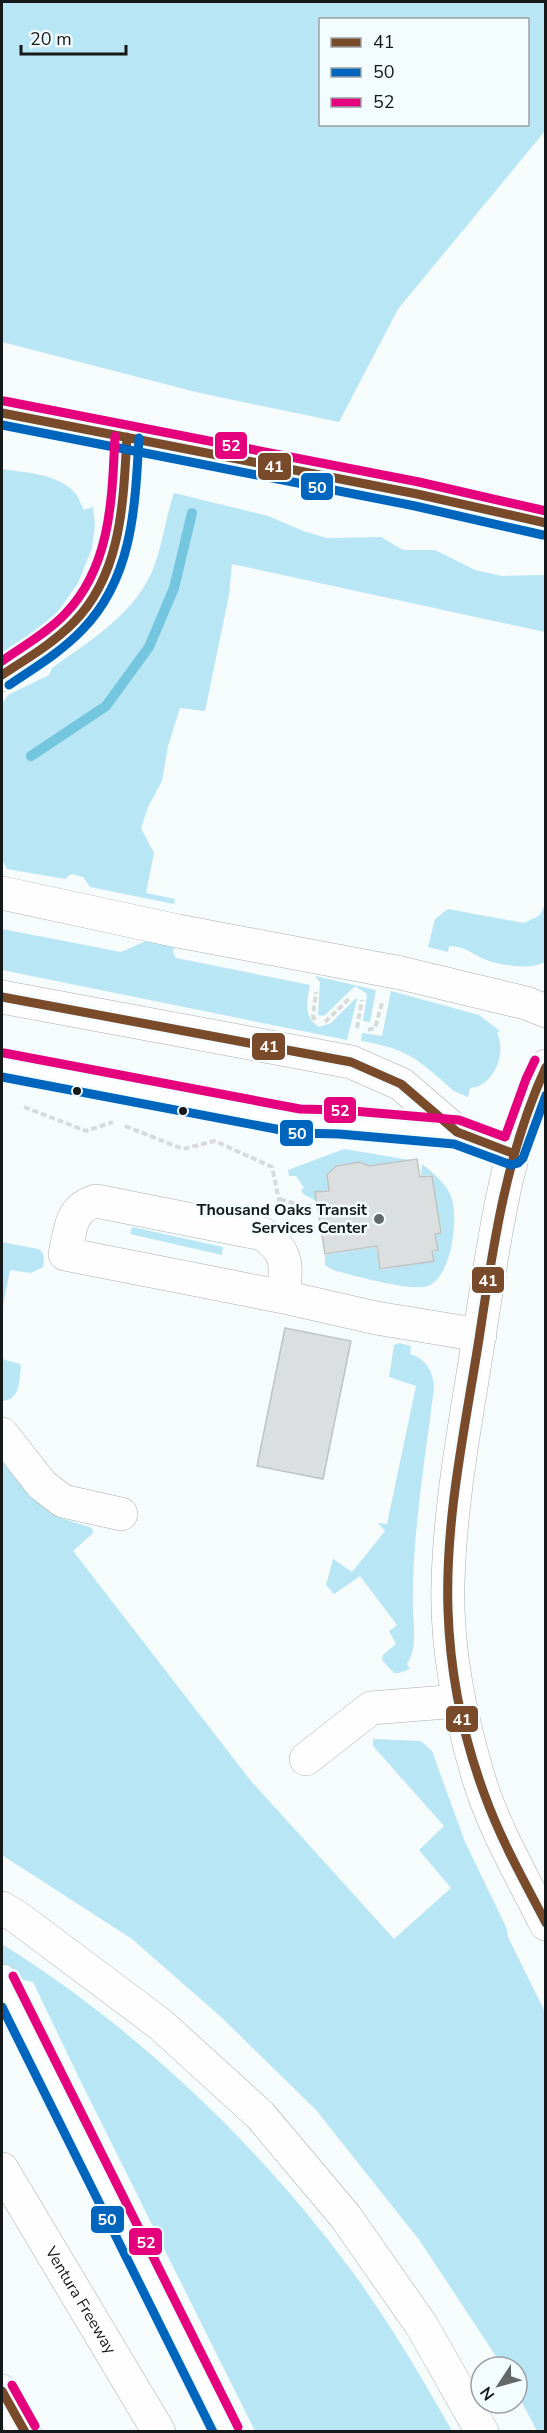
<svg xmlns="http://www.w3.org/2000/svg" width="547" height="2433" viewBox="0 0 547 2433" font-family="'Nunito Sans',sans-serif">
  <rect width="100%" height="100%" fill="#f6fbfc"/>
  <path fill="#b9e6f5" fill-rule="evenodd" d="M2,2h543v129l-147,178 -59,113 -139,-29 -198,-51zM320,20h208v104h-208z
    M2,469c23,4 56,4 73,24 4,4 6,12 9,17l9,-3 2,18 -3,23 -14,35 -23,33 -53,41z
    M174,493l94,23 38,16 21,6 54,-1 22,13h32l40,20 27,6 43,-1v57l-313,-68 -3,31 -24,116 -25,-3 -12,38 -6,35 -14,26 -7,21 13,25 -8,40 29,6 -1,5 -84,-17 -7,-10 -12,-3 -6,5 -58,-10 -5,-9v-156l6,-9 41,-20 3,-7c39,-28 86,-56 103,-104 8,-23 11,-48 19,-71z
    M545,904v58c-16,8 -44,4 -61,-3 -15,-7 -18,-12 -35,-13l-1,6 -20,-5 7,-28 13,-10 76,14 16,-8z
    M2,929l119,23 25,-11 29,5 -2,6 3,6 134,27c-3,17 -7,32 9,42l12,-4 25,-25 1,1 -10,41 -345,-70z
    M315,976l61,14 -6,32 -7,-1 4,-27 -12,-8 -29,28 -3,2 -5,-1 2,-33z
    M391,991l88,24 21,16 -3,2c10,20 -3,53 -27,55l-2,9 -14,-6c-36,-31 -44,-42 -93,-50l1,-8 20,3z
    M344,1149l66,11 -40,6 -11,-4 -23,3 -9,9 2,16 -14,2 1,9 -13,-7 -2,-4 3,-2 -8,-12h-7l-1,-6z
    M422,1164c11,9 21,16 28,30 10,21 2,83 -22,92 -17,6 -76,-11 -95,-16l-8,-5v-10l51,-8 4,23 54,-9 -1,-9 5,-2 -2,-16 5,-1 -9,-58 -11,1z
    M132,1227l91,20 -1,8 -92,-21z
    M2,1242l36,7c8,4 6,10 5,18l-12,6 -21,-3 -8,41z
    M399,1343l12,3 -1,8c16,5 23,17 24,34 -9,73 -22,145 -21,218 0,20 5,41 -6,58l3,5 -11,4h-5l-12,-13 1,-5 13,-11 -7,-13 8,-6 -37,-49 -26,18 -8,-9 7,-26 19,13 33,-41 -7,-8 9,1 29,-138 -27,-9 5,-32z
    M2,1359l18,5 1,3c-2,15 -1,33 -19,34z
    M2,1461l24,29 32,27 34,11 1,5 -20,18 178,230 143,158 57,-51 -32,-38 25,-24 -71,-80v-7l48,2 11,10 33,91 42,87 1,8 37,75v419h-8l-20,-38v-26h-14l-83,-126 -104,-131 -96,-94 -88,-77 -130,-84z
    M2,1944c134,84 255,199 349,326 38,52 70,106 101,161h-197l-173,-347 -49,-102 -31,-7z"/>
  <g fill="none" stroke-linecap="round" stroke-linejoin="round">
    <path stroke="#74c6df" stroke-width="10" d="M31,756l75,-50 43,-59 25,-59 18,-75"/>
  </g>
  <path fill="#dbdfe0" stroke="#c0c3c4" stroke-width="1.5" d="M417,1159l3,18 12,-1 9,57 -6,1 3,16 -6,1 2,10 -54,8 -3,-23 -52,8 -10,-62 14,-1 -2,-16 9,-9 24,-4 9,4z
    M285,1328l66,13 -28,138 -66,-13z"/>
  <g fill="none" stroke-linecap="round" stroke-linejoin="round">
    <g stroke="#aaadae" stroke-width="34">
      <path id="minor" d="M2,413l415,81 129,29
        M2,675c24,-17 50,-32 71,-52 51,-47 50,-122 54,-186
        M2,893l176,38 223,42 125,30 20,8
        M2,997l349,65 50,22 56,48
        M2,1065l297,56 41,1 117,10 55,21
        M546,1066c-40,80 -51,170 -65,258 -13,86 -31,173 -33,260 -2,65 12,130 30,192 15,51 44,100 68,148
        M284,1297c1,-32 7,-42 -21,-63l-167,-33c-27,8 -25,29 -31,53l219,43 92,21 104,17
        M2,1434l40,51 21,16 58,13
        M306,1759l65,-51 88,-7"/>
    </g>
    <g stroke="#aaadae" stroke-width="34">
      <g id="highway">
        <path d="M2,1908l15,9 143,107 100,91 85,101 77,110 60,106"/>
        <path d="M2,1981l225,451"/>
        <path id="s1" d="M2,2169l157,263"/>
        <path d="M2,2391l23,41"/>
      </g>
    </g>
    <path stroke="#d9dbdb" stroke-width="4" stroke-dasharray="6 3" stroke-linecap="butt" d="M315,1020l-2,-4 3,-24
      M325,1022l25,-24
      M357,1028l5,-28
      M368,1030l7,-2 7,-25
      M24,1107l62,24 27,-9
      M125,1126l58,23 32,-8 57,26 8,38
      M280,1199l25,8 12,-3"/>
    <use href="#minor" stroke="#fefeff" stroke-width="33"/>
    <use href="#highway" stroke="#fefeff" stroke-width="33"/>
    <g stroke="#f3fcff" stroke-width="14">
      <path id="bus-1" d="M2,413l415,81 129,29
        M2,675c24,-16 50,-31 71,-52 49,-49 50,-120 54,-186
        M2,997l349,65 50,22 56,48 55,21
        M546,1067c-40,87 -53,179 -67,272 -14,89 -34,180 -31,271 2,62 15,127 37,186 16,44 39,85 61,127
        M2,2391l23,41"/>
    </g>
    <g stroke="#f3fcff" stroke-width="14">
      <path id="bus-2" d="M2,425l413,81 128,29
        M9,685c25,-17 52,-33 73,-55 51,-52 53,-123 57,-192
        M2,1077l295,56 42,1 115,10 57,21 7,-2 5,-5 23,-63
        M2,2007l211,425"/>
    </g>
    <g stroke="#f3fcff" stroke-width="14">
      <path id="bus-3" d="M4,401l415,81 127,29
        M2,661c21,-15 45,-28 63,-47 46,-47 47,-115 50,-178
        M4,1053l296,56 41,1 118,10 46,17 21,-58 9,-19
        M13,1976l225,451
        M12,2385l23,41"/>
    </g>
    <use href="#bus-1" stroke="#7a4b2a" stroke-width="9"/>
    <use href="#bus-2" stroke="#0065bd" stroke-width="9"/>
    <use href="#bus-3" stroke="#e5007d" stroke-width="9"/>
  </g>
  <g fill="#16191a" stroke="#f3fcff" stroke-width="2">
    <circle cx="77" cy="1091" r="5"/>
    <circle cx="183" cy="1111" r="5"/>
  </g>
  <circle fill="#646869" stroke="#f3fcff" stroke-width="2" cx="379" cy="1219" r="6"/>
  <g text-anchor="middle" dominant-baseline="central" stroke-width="5" stroke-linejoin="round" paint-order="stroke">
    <g font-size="16" font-weight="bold" fill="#16191a" stroke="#f3fcff" text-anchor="end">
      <text x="367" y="1210">Thousand Oaks Transit<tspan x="367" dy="18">Services Center</tspan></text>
    </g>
    <g font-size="16" fill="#16191a" stroke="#f3fcff">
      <text stroke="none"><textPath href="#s1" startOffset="153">Ventura Freeway</textPath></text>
    </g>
  </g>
  <g stroke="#f3fcff" stroke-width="2">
    <rect x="214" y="431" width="34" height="29" rx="6" fill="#e5007d"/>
    <rect x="257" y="452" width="35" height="29" rx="6" fill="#7a4b2a"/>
    <rect x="300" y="472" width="34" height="29" rx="6" fill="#0065bd"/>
    <rect x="251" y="1032" width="35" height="29" rx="6" fill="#7a4b2a"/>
    <rect x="323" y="1096" width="34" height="28" rx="6" fill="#e5007d"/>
    <rect x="279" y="1119" width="35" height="28" rx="6" fill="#0065bd"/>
    <rect x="471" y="1266" width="34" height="28" rx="6" fill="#7a4b2a"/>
    <rect x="445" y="1705" width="34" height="28" rx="6" fill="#7a4b2a"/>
    <rect x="90" y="2205" width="35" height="29" rx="6" fill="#0065bd"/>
    <rect x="128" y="2227" width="35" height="29" rx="6" fill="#e5007d"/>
  </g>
  <g font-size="16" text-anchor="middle" font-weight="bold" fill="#fff">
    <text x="231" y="451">52</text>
    <text x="274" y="472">41</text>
    <text x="317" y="493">50</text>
    <text x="269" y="1052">41</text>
    <text x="340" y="1116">52</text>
    <text x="297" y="1139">50</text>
    <text x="488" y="1286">41</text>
    <text x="462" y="1725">41</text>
    <text x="107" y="2225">50</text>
    <text x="146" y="2248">52</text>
  </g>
  <rect width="547" height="2433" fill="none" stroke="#16191a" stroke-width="6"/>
  <rect x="319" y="18" width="210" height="108" fill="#f3fcff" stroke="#9ba1a3" stroke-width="1.5"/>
  <rect x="331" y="38" width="30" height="9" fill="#7a4b2a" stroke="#9ba1a3" stroke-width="1.5"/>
  <text x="373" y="48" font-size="18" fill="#16191a">41</text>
  <rect x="331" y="68" width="30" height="9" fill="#0065bd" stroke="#9ba1a3" stroke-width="1.5"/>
  <text x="373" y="78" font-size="18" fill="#16191a">50</text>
  <rect x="331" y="98" width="30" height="9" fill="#e5007d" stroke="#9ba1a3" stroke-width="1.5"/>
  <text x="373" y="108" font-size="18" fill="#16191a">52</text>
  <g transform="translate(499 2385) rotate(234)"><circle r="28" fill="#f3fcff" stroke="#9ba1a3" stroke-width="1.5"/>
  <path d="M0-4.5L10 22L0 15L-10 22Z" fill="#646869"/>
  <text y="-9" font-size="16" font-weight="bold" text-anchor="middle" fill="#16191a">N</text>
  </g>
  <path d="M21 45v9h105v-9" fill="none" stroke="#16191a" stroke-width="3"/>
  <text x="30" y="45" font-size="18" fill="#16191a" stroke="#f3fcff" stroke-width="4.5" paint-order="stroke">20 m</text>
</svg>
